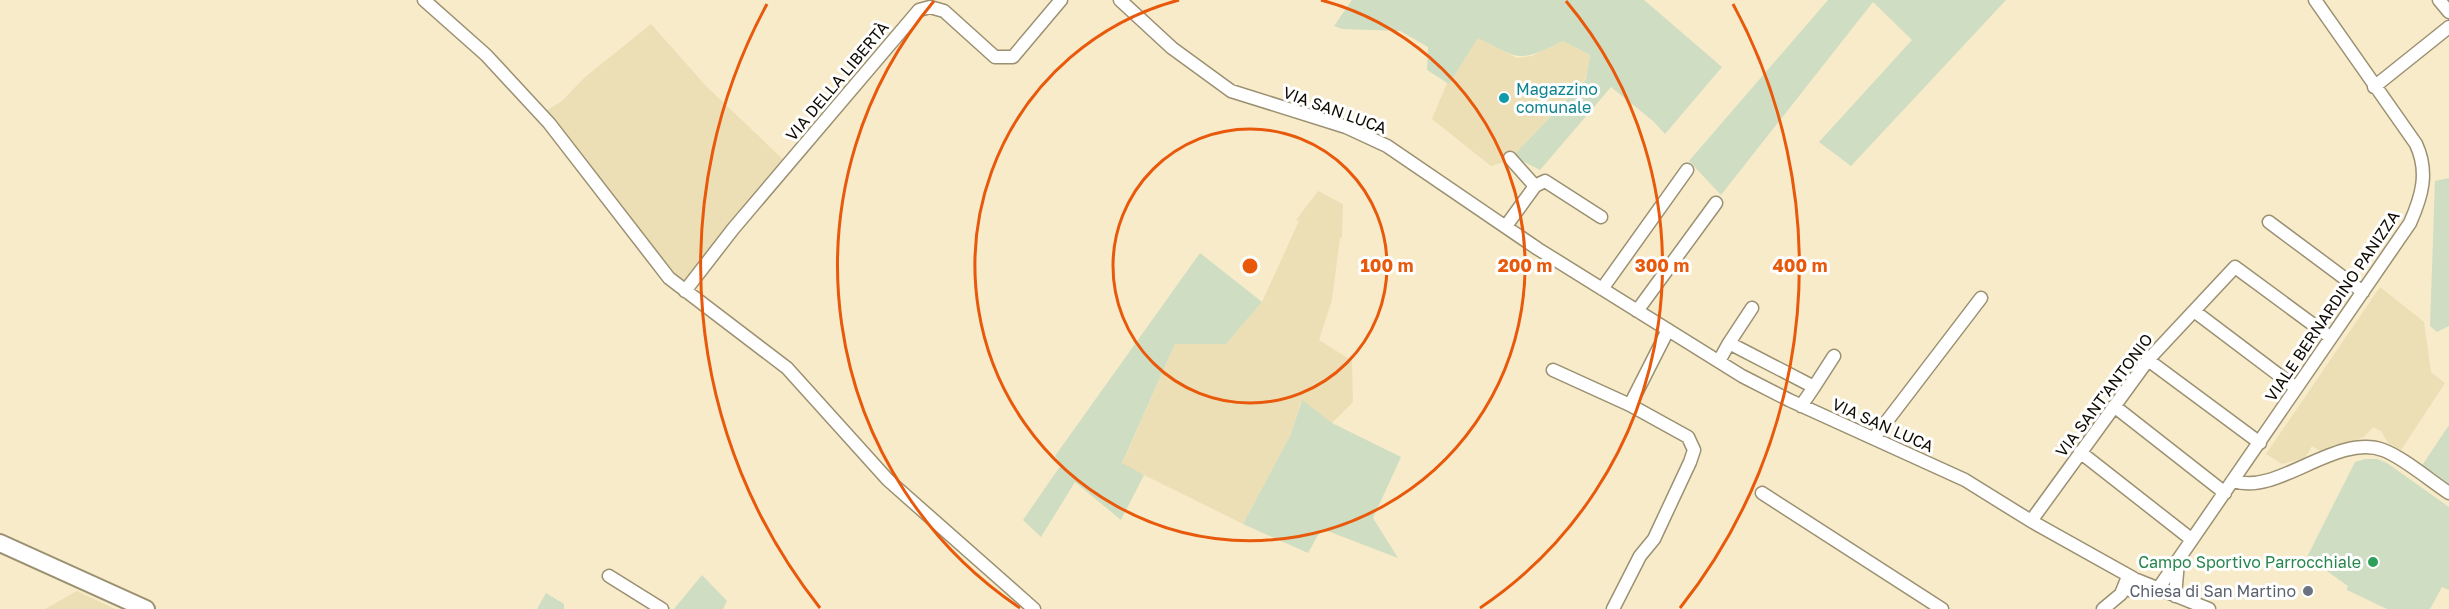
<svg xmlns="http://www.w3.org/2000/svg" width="2449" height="609" viewBox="0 0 2449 609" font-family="'Golos Text',sans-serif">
  <rect width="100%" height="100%" fill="#f7ebc9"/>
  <path fill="#ecdeb5" d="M651,24l54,61 87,83 -107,119 -111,-142 -30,-33 18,-11 22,-23z
    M1478,38l39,20 15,-2 31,-15 27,14 -4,23 -72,77 3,3 -26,8 -59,-47 15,-36 2,1z
    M1318,191l25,13 -1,34 -2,-1 -8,63 -13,40 33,21 1,41 -21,21 -31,-22 -11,35 -47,88 -121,-60 53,-120h51l36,-42 37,-81 -3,-1z
    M2380,287l44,35 7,50 14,11 -44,67 -13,-7 -7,-12 -8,-4 -9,10 -42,15 -10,-6 -7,12 -23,6 -16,-10z
    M77,591l38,18h-70z"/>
  <path fill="#cfddc2" d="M1352,0h292l78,67 -57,67 -12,-13 -42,-34 -71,83 -27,-14 73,-77 4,-24 -27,-14c-45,22 -41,19 -85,-3l-29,46 -22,-14 1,-23 -28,-16 -58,-2 -8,-3z
    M1828,0h178l-155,166 -32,-24 93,-102 -39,-38 -152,193 -32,-34z
    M2449,178v148l-12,6 -7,-6 5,-145z
    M1200,253l62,49 -36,42h-51l-53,119 22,12 -23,45 -46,-38 -34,55 -18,-17 38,-55 -6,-9z
    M1302,400l30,23 69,34 -28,61 25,40 -73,-28 -7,5 -10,18 -65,-29 47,-88z
    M2449,425v66l-30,-21z
    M2365,459h12l10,4 62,44v83l-7,-3 -12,22h-43l-40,-19 1,-4 -41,-29 48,-95z
    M702,575l25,26 -4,8h-49z
    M546,593l18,11v5h-27z"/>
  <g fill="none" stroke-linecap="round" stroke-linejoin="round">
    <g stroke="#9b9071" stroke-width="15">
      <path id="minor" d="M424,0l62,55 63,68 120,155 118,90 101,112 146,129
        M1120,0l52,48 59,43 115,36 41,19 151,103 204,127 47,24 176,80 66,41 102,57
        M2439,0l10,12
        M2374,87l75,-60
        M1510,158l25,28
        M2269,222l94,70
        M1506,226l29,-40 10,-5 56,36
        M1602,289l85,-119
        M685,291l48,-62 186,-219 11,-3 14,4 51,46h18l48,-57
        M1637,311l79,-108
        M2194,311l102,77
        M1729,343l23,-35
        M2148,360l112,83
        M1719,361l10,-18 85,44 -13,19
        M1553,370l77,35
        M1814,387l20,-31
        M2114,406l111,87
        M1874,438l107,-140
        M2080,452l111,87
        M2234,481c43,15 102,-48 149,-31 18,6 49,32 66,43
        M1762,493l180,116
        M2031,521l117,-161 87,-93 95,70
        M609,576l53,33
        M2137,580l72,29
        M2158,589l252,-366c12,-27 19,-51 6,-79l-101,-144
        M2175,596l3,-34
        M1613,609l27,-53 14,-17 36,-77 4,-12 -6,-13 -58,-32 38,-75
        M2103,609l18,-15 6,-15 6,-1 5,4 -1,5 -7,3 -4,-5"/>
    </g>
    <g stroke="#9b9071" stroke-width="20">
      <path id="major" d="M0,543l146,66"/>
    </g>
    <use href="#minor" stroke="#fff" stroke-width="12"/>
    <use href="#major" stroke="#fff" stroke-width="16"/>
  </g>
  <g fill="none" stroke="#e8590c" stroke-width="3">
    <circle cx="1250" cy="266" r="137"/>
    <path d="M1321 0A275 275 0 1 1 1179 0"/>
    <path d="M1020 608A412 412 0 0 1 934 1M1566 1A412 412 0 0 1 1480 608"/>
    <path d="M820 608A550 550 0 0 1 767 4M1733 4A550 550 0 0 1 1680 608"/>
  </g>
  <circle fill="#0f9aa8" stroke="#fff" stroke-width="2" cx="1504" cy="98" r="6"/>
  <circle fill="#2e9e5b" stroke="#fff" stroke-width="2" cx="2373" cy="562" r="6"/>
  <circle fill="#6b7280" stroke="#fff" stroke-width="2" cx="2308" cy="591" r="6"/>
  <g text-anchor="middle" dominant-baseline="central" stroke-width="6" stroke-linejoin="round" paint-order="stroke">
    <g font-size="16" fill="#0f0b03" stroke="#fff">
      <text transform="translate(837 81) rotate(-50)">VIA DELLA LIBERTÀ</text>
      <text transform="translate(1335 110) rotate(20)">VIA SAN LUCA</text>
      <text transform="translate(2332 306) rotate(-56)">VIALE BERNARDINO PANIZZA</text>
      <text transform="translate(2104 395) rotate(-53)">VIA SANT'ANTONIO</text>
      <text transform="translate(1883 425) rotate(24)">VIA SAN LUCA</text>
    </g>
    <g font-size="16" fill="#0d838f" stroke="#fff" text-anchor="start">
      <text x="1516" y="89">Magazzino<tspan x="1516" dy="18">comunale</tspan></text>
    </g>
    <g font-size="16" fill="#27864d" stroke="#fff" text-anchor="end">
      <text x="2361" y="562">Campo Sportivo Parrocchiale</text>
    </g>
    <g font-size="16" fill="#5b616d" stroke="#fff" text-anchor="end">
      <text x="2296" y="591">Chiesa di San Martino</text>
    </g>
  </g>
  <circle cx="1250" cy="266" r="9" fill="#e8590c" stroke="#fff" stroke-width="3"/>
  <g font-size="18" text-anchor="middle" font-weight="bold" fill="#e8590c" stroke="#fff" stroke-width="6" stroke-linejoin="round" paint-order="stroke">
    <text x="1387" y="272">100 m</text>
    <text x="1525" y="272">200 m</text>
    <text x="1662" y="272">300 m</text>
    <text x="1800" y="272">400 m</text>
  </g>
</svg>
